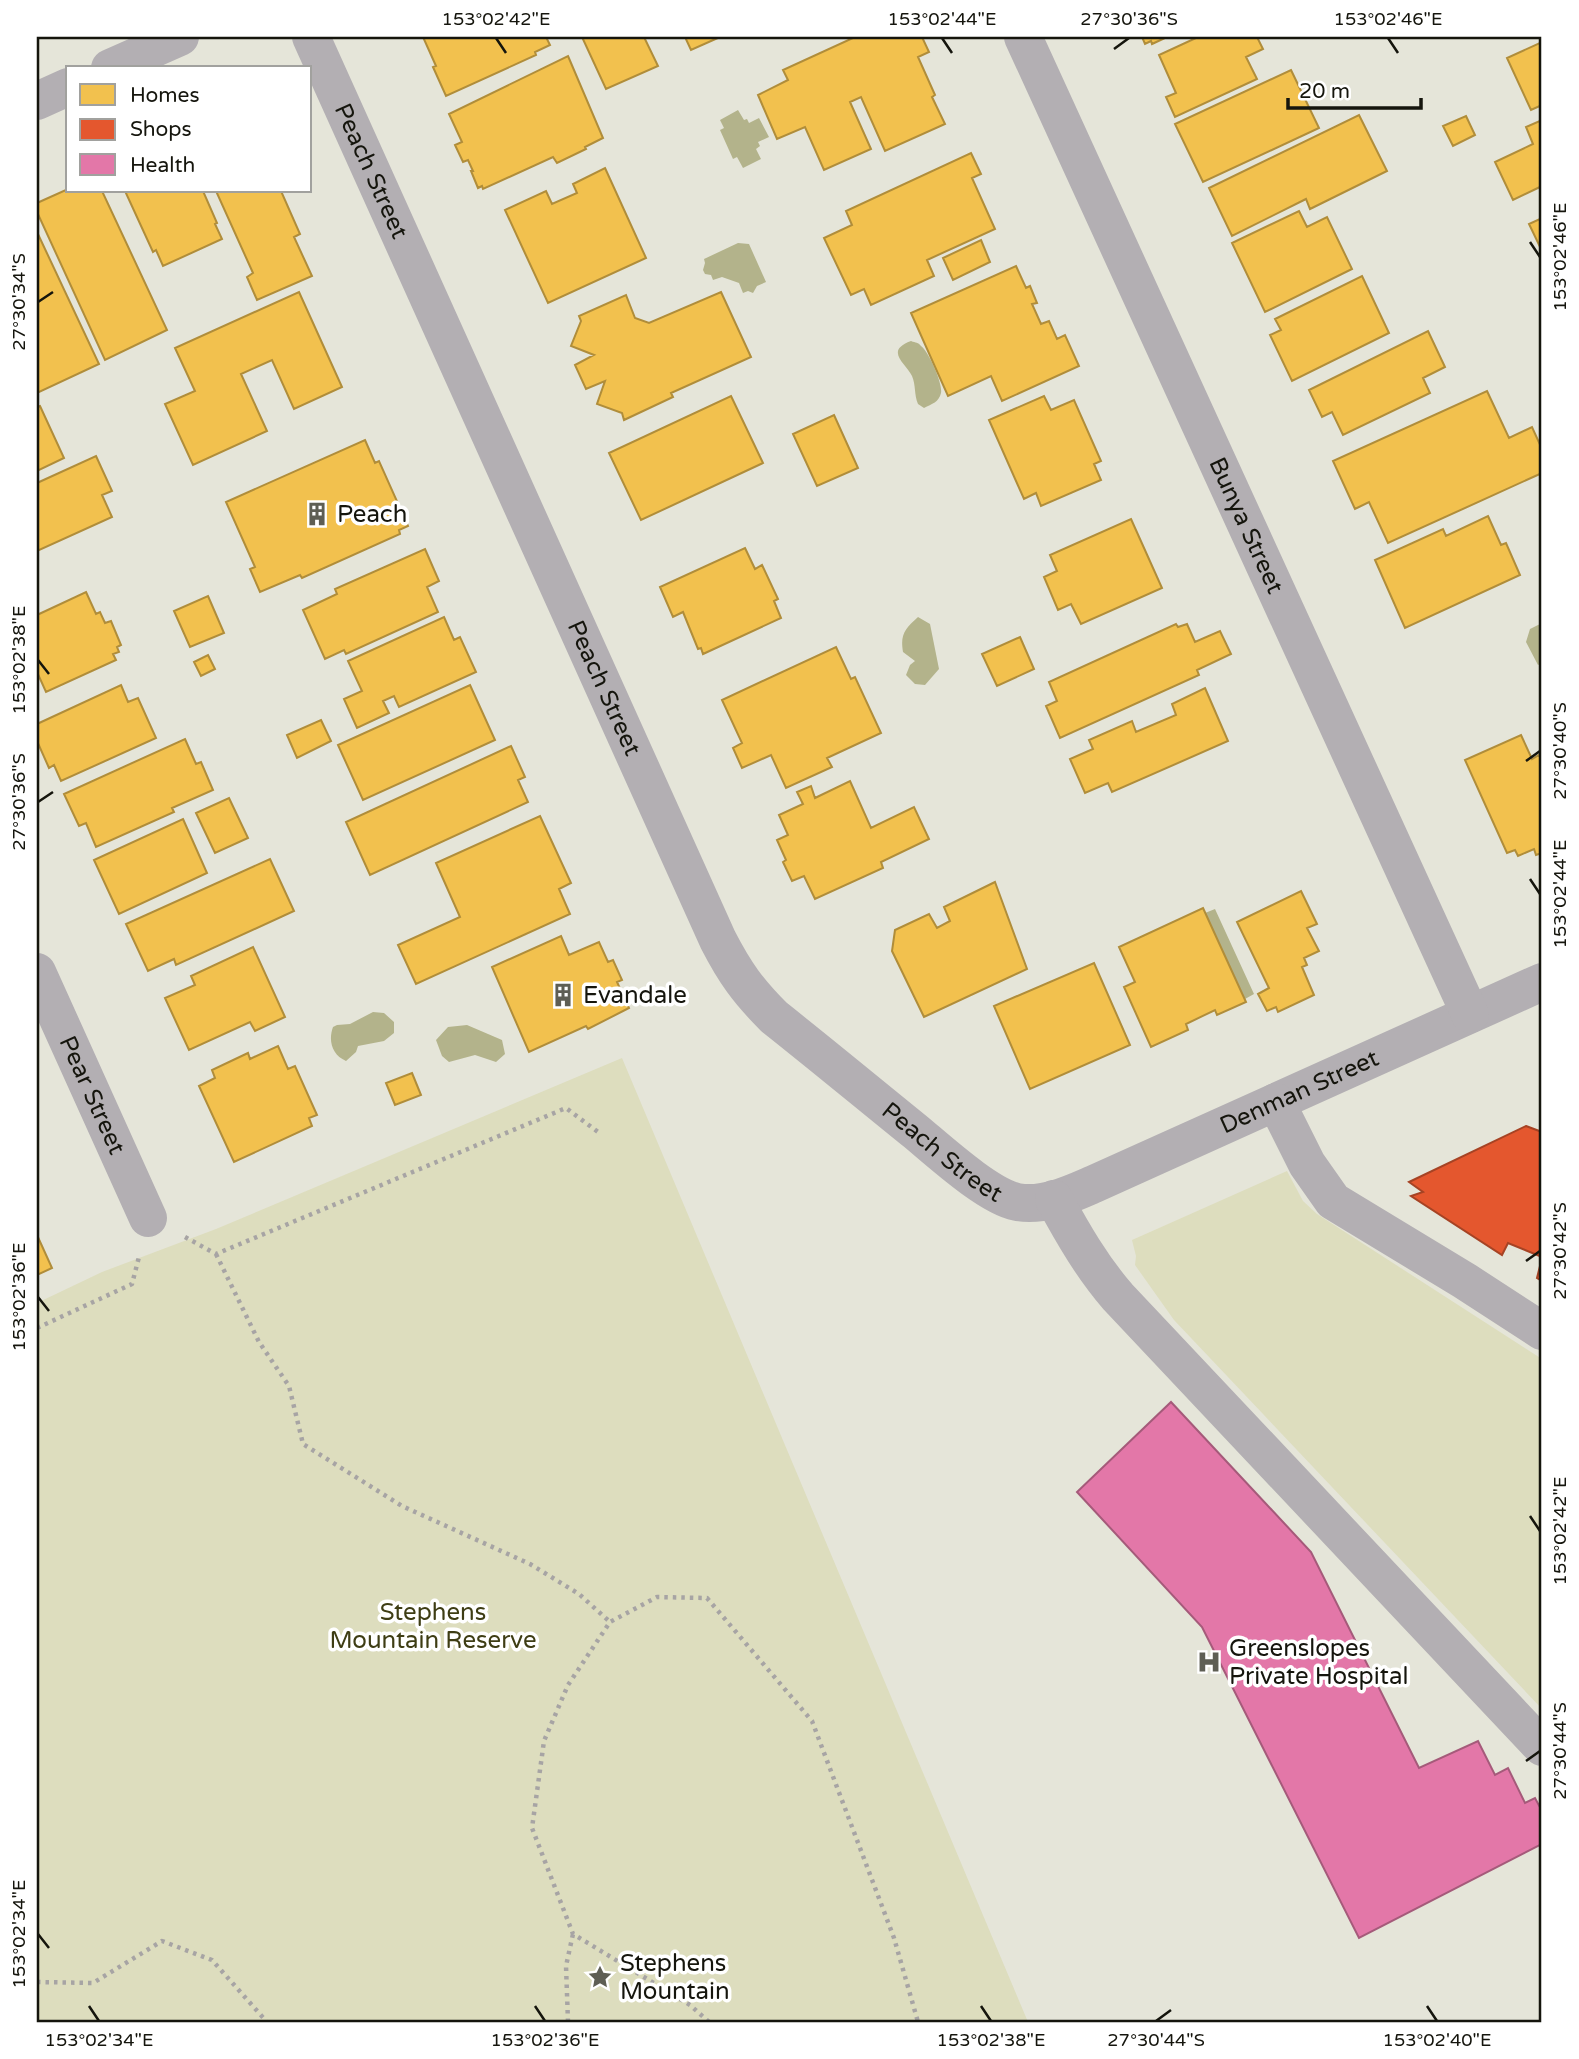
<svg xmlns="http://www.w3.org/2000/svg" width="1579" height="2059" viewBox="0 0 1579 2059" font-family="'Varela Round',sans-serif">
  <rect width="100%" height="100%" fill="#e5e5d9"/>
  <path fill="#ddddbe" d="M622,1058l406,964h-991v-719l65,-31 114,-43z
    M1287,1171l16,30 14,13 225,145v350l-368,-389 -39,-55 1,-9 -4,-16z"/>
  <path fill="#b3b38b" d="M738,110l6,10 3,-1 2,4 10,-5 10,19 -11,5 2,4 -4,3 5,10 -18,9 -6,-11 -4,2 -13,-29 4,-2 -4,-8z
    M738,243l11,1 17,38 -9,4 -4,7 -5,-2 -5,2 -4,-10 -17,-6 -9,3 -2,-5 -6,-1 -2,-4 2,-7 -1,-4z
    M911,341c5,2 7,1 10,5 8,6 22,38 20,47 -2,9 -9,11 -17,15l-6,-4c-4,-9 -2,-19 -6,-28 -6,-13 -28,-25 -1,-35z
    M918,617l12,7 9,45 -14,16 -10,-1 -9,-9 4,-10 5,-4 -12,-9c-3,-18 2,-23 15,-35z
    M1542,623v40l-4,2 -12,-23 4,-13z
    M1215,909l39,85 -9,5 -40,-86z
    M373,1012l11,1 10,9v11l-10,8 -26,5 -2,6 -10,9c-14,-6 -18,-20 -13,-34l4,-2 13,-1z
    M467,1025l35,15 3,14 -9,8 -21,-7 -26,7 -7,-6 -6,-16 12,-13z"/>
  <path fill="#f2c14e" stroke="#b08d3a" stroke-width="2" d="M423,37h123l4,8 -15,7 1,3 -90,41 -13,-29 3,-1z
    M582,37h62l14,29 -52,23z
    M685,37h35l-29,13z
    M855,37h67l7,15 -11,5 17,38 -3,2 13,27 -60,27 -24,-54 -11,5 21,47 -47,21 -19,-43 -28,12 -19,-44 30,-15 -5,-10z
    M1142,37h25l-15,7 -1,-3 -6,3z
    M1198,37h59l6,12 -17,8 11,22 -82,38 -9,-20 10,-4 -17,-38z
    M1542,42v63l-11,5 -24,-52z
    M568,56l35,82 -18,9 1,2 -29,14 -4,-6 -70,32 -1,-3 -4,2 -7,-17h2l-5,-11 -5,2 -8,-17 7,-3 -13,-28z
    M1291,70l28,58 -116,54 -28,-58z
    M1359,115l28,56 -77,38 -4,-10 -74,37 -23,-48z
    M1466,116l9,19 -22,11 -10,-20z
    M1542,120v66l-29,14 -18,-38 38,-18 -7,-17z
    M971,153l10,21 -9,4 23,51 -68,31 7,16 -63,29 -7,-16 -13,6 -27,-57 28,-13 -6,-14z
    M605,168l41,90 -98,45 -43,-93 41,-19 6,13 25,-11 -4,-9z
    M68,189v2h34l65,139 -62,30 -68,-148v-9z
    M125,191h78l14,32 -2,1 7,15 -59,27 -7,-16 -3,2z
    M216,191h65l19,43 -6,3 18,39 -55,24 -10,-23 6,-4z
    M1299,211l8,16 20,-10 25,52 -87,43 -33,-69z
    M1542,218v33l-13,-27z
    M37,232l62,132 -62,29z
    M981,240l9,22 -37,18 -10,-22z
    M1016,266l10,22 4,-2 7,17 -5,1 9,20 8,-3 8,18 8,-4 14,31 -77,35 -11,-25 -43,20 -37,-83z
    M1362,276l27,57 -97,48 -22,-46 11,-5 -6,-11z
    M299,292l43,95 -48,22 -22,-49 -31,14 26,57 -74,34 -28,-61 30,-13 -20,-43z
    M721,292l30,65 -80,36 2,4 -49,23 -2,-7 -25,-9 8,-23 -19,8 -11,-24 19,-10 -23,-9 10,-25 -2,-5 47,-21 9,23 14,5z
    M1428,331l17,36 -22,11 7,15 -87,42 -11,-23 -10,5 -13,-27z
    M1487,391l22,47 23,-11 10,22v24l-154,70 -19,-41 -14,7 -22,-48z
    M731,396l32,67 -122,57 -32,-67z
    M1044,396l7,14 23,-10 27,61 -7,3 7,16 -60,26 -5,-13 -12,6 -35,-79z
    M40,406l24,52 -27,13v-64z
    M834,415l24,53 -41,18 -24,-52z
    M365,440l10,23 4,-2 29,65 -9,4 1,4 -98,44 -2,-3 -40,17 -10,-23 5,-2 -29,-65z
    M96,456l16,35 -10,4 10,22 -75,34v-68z
    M1488,516l13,29 5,-2 14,32 -115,53 -30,-68 68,-31 3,7z
    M1131,519l31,69 -81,36 -10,-20 -13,6 -14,-33 13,-6 -7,-16z
    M745,548l10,21 7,-4 16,34 -4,2 7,17 -78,36 -2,-6 -3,1 -15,-37 -10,5 -13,-30z
    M425,549l14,32 -12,6 11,25 -92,42 -2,-4 -19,9 -22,-49 34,-16 -2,-5z
    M86,592l10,22 4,-2 5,11 6,-2 10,24 -4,2 2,5 -6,2 3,6 -70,32 -9,-20v-57z
    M208,596l16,37 -34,14 -16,-36z
    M444,617l10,23 6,-3 16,35 -77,35 -5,-11 -11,5 6,12 -32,15 -13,-29 18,-8 -14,-30z
    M1176,624l2,3 9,-3 8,18 25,-11 11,23 -34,16 2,5 -139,63 -14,-32 11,-5 -8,-19z
    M1020,637l14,32 -37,17 -15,-32z
    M836,647l15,32 4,-2 26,56 -54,25 5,9 -46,21 -15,-33 -29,13 -9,-20 9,-5 -20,-43z
    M208,655l7,14 -14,7 -7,-14z
    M121,685l7,17 10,-4 18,40 -95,43 -7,-16 -5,3 -12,-27v-17z
    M470,685l25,55 -132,60 -25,-55z
    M1205,688l23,53 -116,51 -4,-9 -23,10 -15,-34 23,-10 -4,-9 43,-19 4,11 40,-17 -4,-11z
    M321,720l10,21 -34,17 -10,-23z
    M1521,735l11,24 7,-4 3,6v92l-6,2 -2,-6 -16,7 -3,-6 -8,3 -42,-93z
    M185,739l11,25 5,-2 12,28 -41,18 2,4 -78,35 -10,-24 -7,3 -15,-32z
    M511,746l14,31 -7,3 10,22 -158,73 -24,-53z
    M850,781l21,47 43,-21 15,32 -48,23 2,6 -68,31 -11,-23 -12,5 -9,-19 3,-2 -9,-20 11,-5 -9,-20 24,-11 -6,-12 14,-6 4,12z
    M229,798l19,40 -33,15 -19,-40z
    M540,816l31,67 -12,6 11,25 -154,70 -18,-39 62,-28 -24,-54z
    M183,819l24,54 -88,41 -25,-54z
    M270,859l24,52 -118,54 -2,-6 -26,12 -22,-47z
    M995,882l32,87 -103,48 -32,-66 3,-21 34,-16 8,14 13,-7 -6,-14z
    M1301,891l16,33 -10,4 12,23 -15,7 3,7 -5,2 12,28 -36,17 -2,-5 -9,4 -9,-17 11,-6 -32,-66z
    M1203,908l43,94 -29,13 -2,-5 -29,14 2,6 -37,17 -27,-60 11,-5 -16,-35z
    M561,936l8,19 30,-13 9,20 5,-2 9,20 -5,2 12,26 -41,21 -2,-3 -57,26 -37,-85z
    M253,947l32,70 -30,14 -5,-9 -61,28 -24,-52 30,-13 -4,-9z
    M1094,963l36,82 -100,44 -36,-83z
    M278,1046l10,23 7,-3 22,49 -8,3 3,8 -78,36 -35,-76 16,-8 -3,-8 36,-17 2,6z
    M412,1073l9,22 -26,10 -9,-22z
    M37,1235l15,33 -15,7z"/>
  <path fill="#e4572e" stroke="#a64324" stroke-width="2" d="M1526,1126l16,6v125l-34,-14 -6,12 -91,-59 12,-4 -14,-10z
    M1542,1258v23l-5,-3z"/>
  <path fill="#e377a8" stroke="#a55a7a" stroke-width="2" d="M1171,1402l140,150 108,216 59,-27 17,34 13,-7 17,35 10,-5 7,13v33l-183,94 -157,-311 -125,-135z"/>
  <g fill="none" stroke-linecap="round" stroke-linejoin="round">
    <path stroke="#a7a4a4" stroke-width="4.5" stroke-dasharray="3.5 5" stroke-linecap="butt" d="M185,1237l31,17 350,-146 32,24
      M216,1254l43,88 30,44 14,58 99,62 128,58 49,30 31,28
      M37,1328l95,-44 7,-27
      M37,1982l56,1 69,-42 50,19 55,62
      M568,2022l-2,-56 7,-32
      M709,2022l-19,-17 -117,-71 -41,-106 12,-87 24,-56 42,-63 47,-25 50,1 105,123 82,217 24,84"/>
    <g stroke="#b3afb3" stroke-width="38">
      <path id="s1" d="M311,37l407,903c17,33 30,51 56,77 48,38 95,77 142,115 24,20 72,64 101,70 27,5 54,-8 77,-18l448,-202"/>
      <path id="s2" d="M1023,37l447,977"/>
      <path d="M110,68l70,-31"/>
      <path d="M37,101l31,-14"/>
      <path id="s3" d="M37,972l111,246"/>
      <path d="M1276,1102l31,62 26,37 132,80 77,50"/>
      <path d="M1054,1199c19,35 38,68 64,98l424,450"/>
    </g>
  </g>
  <path fill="none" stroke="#15150d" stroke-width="2.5" d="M496,38l10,15M942,38l10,15M1388,38l10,15M1114,49l15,-11M1530,242l10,15M38,302l15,-10M38,660l11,14M1526,761l14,-10M38,802l15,-10M1530,879l10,15M1526,1261l14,-10M38,1297l11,14M1530,1516l10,15M1526,1761l14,-10M38,1934l11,14M89,2006l10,15M535,2006l10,15M981,2006l10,15M1427,2006l10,15M1156,2021l15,-11"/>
  <defs>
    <g id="building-bare" transform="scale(1.89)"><path d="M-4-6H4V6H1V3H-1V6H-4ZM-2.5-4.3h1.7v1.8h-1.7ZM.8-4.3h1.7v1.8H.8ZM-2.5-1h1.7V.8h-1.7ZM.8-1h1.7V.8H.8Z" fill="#5e5e54" stroke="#fff" stroke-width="2.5" paint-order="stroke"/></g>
    <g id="hospital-bare" transform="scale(1.89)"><path d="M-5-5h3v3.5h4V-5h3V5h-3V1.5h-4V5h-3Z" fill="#5e5e54" stroke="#fff" stroke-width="2.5" paint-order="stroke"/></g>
    <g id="sight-bare" transform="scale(1.89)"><path d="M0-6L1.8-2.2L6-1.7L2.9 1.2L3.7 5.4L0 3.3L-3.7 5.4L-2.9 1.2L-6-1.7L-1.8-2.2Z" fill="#5e5e54" stroke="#fff" stroke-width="2.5" paint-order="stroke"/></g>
  </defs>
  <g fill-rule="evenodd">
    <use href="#building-bare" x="317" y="514"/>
    <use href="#building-bare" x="563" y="995"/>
    <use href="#hospital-bare" x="1209" y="1662"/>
    <use href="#sight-bare" x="600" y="1977"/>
  </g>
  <g text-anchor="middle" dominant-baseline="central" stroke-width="7" stroke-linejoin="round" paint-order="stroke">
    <g font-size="24" fill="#15150d" stroke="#fff">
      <text stroke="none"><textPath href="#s1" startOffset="147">Peach Street</textPath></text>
      <text stroke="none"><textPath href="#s2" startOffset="537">Bunya Street</textPath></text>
      <text stroke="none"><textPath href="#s1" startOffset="714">Peach Street</textPath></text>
      <text stroke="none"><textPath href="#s1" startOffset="1698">Denman Street</textPath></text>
      <text stroke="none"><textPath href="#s3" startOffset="135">Pear Street</textPath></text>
      <text stroke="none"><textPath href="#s1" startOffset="1302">Peach Street</textPath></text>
    </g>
    <g font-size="24" fill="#15150d" stroke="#fff" text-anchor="start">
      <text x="337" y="514">Peach</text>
      <text x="583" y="995">Evandale</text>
      <text x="1229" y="1648">Greenslopes<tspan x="1229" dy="28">Private Hospital</tspan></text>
      <text x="620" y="1963">Stephens<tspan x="620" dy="28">Mountain</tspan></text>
    </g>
    <g font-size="24" fill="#3e3d14" stroke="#fff">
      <text x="433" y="1612">Stephens<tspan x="433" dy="28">Mountain Reserve</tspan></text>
    </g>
  </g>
  <rect width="1579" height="2059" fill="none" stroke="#ffffff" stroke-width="77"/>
  <rect x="66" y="66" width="245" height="126" fill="#ffffff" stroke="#a1a19e" stroke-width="2"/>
  <rect x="80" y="84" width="35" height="21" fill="#f2c14e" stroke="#a1a19e" stroke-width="2"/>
  <text x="130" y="102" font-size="21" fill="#15150d">Homes</text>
  <rect x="80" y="119" width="35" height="21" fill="#e4572e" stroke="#a1a19e" stroke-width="2"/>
  <text x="130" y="136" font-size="21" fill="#15150d">Shops</text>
  <rect x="80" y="154" width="35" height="21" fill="#e377a8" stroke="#a1a19e" stroke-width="2"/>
  <text x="130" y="172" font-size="21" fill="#15150d">Health</text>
  <path d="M1288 98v10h133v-10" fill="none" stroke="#15150d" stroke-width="3.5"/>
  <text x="1299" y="98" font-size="21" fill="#15150d" stroke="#ffffff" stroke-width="5" paint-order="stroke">20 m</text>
  <rect x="38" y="38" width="1502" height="1983" fill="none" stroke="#15150d" stroke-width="2.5"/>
  <g font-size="18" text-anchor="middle" fill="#15150d">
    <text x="496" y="25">153°02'42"E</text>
    <text x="942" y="25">153°02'44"E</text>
    <text x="1129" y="25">27°30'36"S</text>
    <text x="1388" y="25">153°02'46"E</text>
    <text transform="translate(1560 257) rotate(-90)" y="6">153°02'46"E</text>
    <text transform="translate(19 302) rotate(-90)" y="6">27°30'34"S</text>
    <text transform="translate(19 660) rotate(-90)" y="6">153°02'38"E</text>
    <text transform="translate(1560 751) rotate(-90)" y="6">27°30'40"S</text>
    <text transform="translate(19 802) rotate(-90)" y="6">27°30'36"S</text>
    <text transform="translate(1560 894) rotate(-90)" y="6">153°02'44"E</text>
    <text transform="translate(1560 1251) rotate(-90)" y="6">27°30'42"S</text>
    <text transform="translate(19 1297) rotate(-90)" y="6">153°02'36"E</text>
    <text transform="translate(1560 1531) rotate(-90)" y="6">153°02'42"E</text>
    <text transform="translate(1560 1751) rotate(-90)" y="6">27°30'44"S</text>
    <text transform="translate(19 1934) rotate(-90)" y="6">153°02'34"E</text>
    <text x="99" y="2046">153°02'34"E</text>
    <text x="545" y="2046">153°02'36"E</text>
    <text x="991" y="2046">153°02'38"E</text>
    <text x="1156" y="2046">27°30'44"S</text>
    <text x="1437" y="2046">153°02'40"E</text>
  </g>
</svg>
